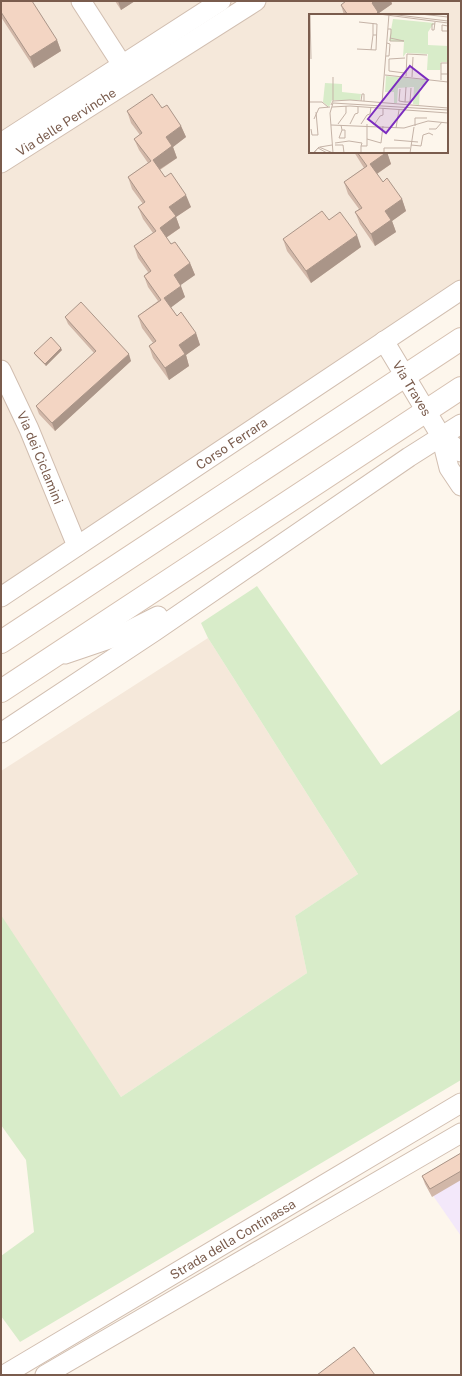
<svg xmlns="http://www.w3.org/2000/svg" width="462" height="1376" viewBox="0 0 462 1376" font-family="'Public Sans',sans-serif">
  <rect width="100%" height="100%" fill="#fdf6ec"/>
  <path fill="#f5e8da" fill-rule="evenodd" d="M1,1h460v285l-460,302zM310,15h137v137h-137z
    M208,638l150,236 -63,42 12,57 -186,124 -120,-179v-147z"/>
  <path fill="#f3e8fa" d="M461,1163v73l-36,-52z"/>
  <path fill="#d8ecc9" d="M257,586l124,179 80,-56v371l-441,262 -19,-26v-60l33,-24 -8,-72 -25,-35v-210l120,182 186,-124 -12,-57 63,-42 -150,-236 -7,-15z"/>
  <g fill="none" stroke-linecap="round" stroke-linejoin="round">
    <g stroke="#d1beb0" stroke-width="21">
      <g id="minor">
        <path d="M81,1l47,73"/>
        <path d="M1,143l220,-142"/>
        <path id="s1" d="M1,163l255,-162"/>
        <path id="s2" d="M384,341l57,95 20,16"/>
        <path id="s3" d="M1,370l28,59 48,117"/>
        <path d="M441,436l8,32 12,18"/>
        <path id="s4" d="M1,597l460,-307"/>
        <path d="M65,654l53,-18 40,-20"/>
        <path d="M1,733l154,-102 254,-174 52,-33"/>
        <path id="s5" d="M4,1375l457,-272"/>
        <path d="M45,1375l416,-242"/>
      </g>
    </g>
    <g stroke="#d6c0b0" stroke-width="24">
      <path id="secondary" d="M1,642l460,-303
        M1,691l460,-303"/>
    </g>
    <use href="#minor" stroke="#fff" stroke-width="19"/>
    <use href="#secondary" stroke="#fff" stroke-width="22"/>
  </g>
  <path fill="#d1b7a8" d="M1,1l56,39 4,11 -27,17 -33,-51z
    M115,1h20l-14,9z
    M346,1h45l1,3 -13,9v2h-35l-3,-10z
    M162,108l19,18 5,11 -13,10 4,11 -17,12 5,7 26,30 -15,10 4,11 -14,10 5,6 19,19 5,12 -15,10 5,12 -14,10 6,9 19,17 4,12 -14,10 3,11 -20,14 -16,-22 -4,-12 4,-3 -11,-15 -4,-12 20,-15 -10,-14 -4,-11 4,-4 -10,-14 -4,-12 19,-13 -10,-14 -5,-12 5,-3 -11,-15 -4,-12 20,-14 -9,-13 -5,-11 6,-4 -9,-12 -4,-12z
    M354,152h33l4,12 -14,10 6,8 19,17 4,12 -14,10 4,11 -21,14 -15,-22 -5,-12 4,-3 -11,-15 -4,-12 20,-14z
    M329,220l32,27 -50,36 -24,-32 -4,-12z
    M65,317l66,44 -76,70 -16,-17 -3,-8 58,-53 -26,-29z
    M62,350l-16,16 -11,-11 -1,-2z
    M461,1153v27l-29,17 -7,-13 -3,-8z"/>
  <path fill="#aa9588" d="M118,1h17l-14,9z
    M374,1h17l1,3 -13,9v2h-4l-3,-12z
    M57,40l4,11 -27,17 -4,-11z
    M181,126l5,11 -13,10 4,11 -20,13 -4,-11 13,-23z
    M387,152l4,12 -16,11 -5,-11z
    M186,195l5,12 -15,10 4,11 -16,11 -4,-11 9,-21z
    M402,199l4,12 -14,10 4,11 -21,14 -4,-12 14,-23z
    M357,235l4,12 -50,36 -5,-12z
    M190,263l5,12 -17,12 -4,-12z
    M181,286l4,11 -16,12 -5,-11z
    M196,333l4,12 -14,10 3,11 -20,14 -4,-12 14,-23z
    M61,348l1,2 -16,16 -1,-2z
    M129,354l2,7 -76,70 -3,-8z"/>
  <path fill="#f3d5c3" stroke="#aa9588" d="M1,1h31l25,39 -27,17 -29,-45z
    M346,1h28l-2,2 6,9 -3,3h-27l-7,-10z
    M152,94l10,14 5,-3 14,21 -15,11 6,9 -19,14 12,17 6,-4 15,22 -17,12 7,9 -16,12 11,16 4,-2 15,21 -16,12 7,11 -17,12 13,18 4,-4 15,21 -17,12 6,9 -20,14 -16,-22 7,-5 -18,-25 23,-16 -17,-24 7,-5 -17,-25 22,-15 -18,-24 7,-5 -17,-25 23,-16 -17,-22 8,-6 -15,-22z
    M357,152h30l-17,12 13,18 4,-4 15,21 -17,12 6,9 -20,14 -16,-22 7,-4 -18,-26 23,-16z
    M322,211l7,9 11,-8 17,23 -51,36 -23,-32z
    M81,302l48,52 -77,69 -16,-17 60,-55 -31,-34z
    M51,337l10,11 -16,16 -11,-11z
    M461,1153v18l-31,18 -8,-13z
    M354,1347l21,28h-58z"/>
  <g text-anchor="middle" dominant-baseline="central" stroke-width="4" stroke-linejoin="round" paint-order="stroke">
    <g font-size="13" fill="#7a5c4d" stroke="#fffaf3">
      <text stroke="none"><textPath href="#s1" startOffset="77">Via delle Pervinche</textPath></text>
      <text stroke="none"><textPath href="#s2" startOffset="55">Via Traves</textPath></text>
      <text stroke="none"><textPath href="#s4" startOffset="277">Corso Ferrara</textPath></text>
      <text stroke="none"><textPath href="#s3" startOffset="96">Via dei Ciclamini</textPath></text>
      <text stroke="none"><textPath href="#s5" startOffset="266">Strada della Continassa</textPath></text>
    </g>
  </g>
  <g transform="translate(309 14)">
    <rect width="139" height="139" fill="#fdf6ec"/>
    <path d="M84,5l41,4 -6,9v13l20,1v16h-7l-1,8h-13l1,-16 -22,-1 -3,4 1,-15 -15,-1zM77,62l40,4v4l-6,3 -1,18 -6,-1 1,-17 -16,1 -1,15h-3v-11h-9zM16,69l17,1v8l19,2 -1,6h-28l-3,7 -6,-5z" fill="#d8ecc9"/>
    <path fill="none" stroke="#c5b3a7" stroke-width="1" d="M1,0l1,45M70,0l69,9M80,0l59,7M111,0l28,3M64,9v12h4M126,10h-3v6h2l1,-8M139,12l-6,-1v6h6M79,15h3v4l-1,8h14l-14,-3M48,35l19,1 1,-26 -18,-2M62,36l2,-15M77,42h3l1,-12 -3,-1M80,45v12l16,2M80,45l16,-1M132,60v-11h7M76,61l63,7M97,62l1,-22 20,1M24,63v24M103,63l1,-20M132,66v-6h7M52,87l1,-7h2v7M90,87l6,1 1,-15M90,87l1,-12M0,88h13l6,5M96,88h5l1,-14M73,89l7,-89M22,91l2,-4 17,-1 98,8M23,93l18,-1 98,7M5,105l5,-11 11,-1M29,110l8,-11v-7M41,110l5,-10 3,-1v-6M52,110l6,-9 3,-1 1,-7M22,111l73,3 24,-7 20,2M32,111l1,5h3v8h-6l3,-8M65,111l6,-9 3,-1v-7M106,112v-8h12M87,114l3,-18M2,115l1,6h6l-2,-23M120,115h7l6,-7M58,125l14,4 2,-17M85,126l24,2M26,129l14,-2 13,2 -1,3M26,131h8l1,8M102,131l10,1 2,-11 6,-2 4,2M11,133l12,-2M4,139l6,-6 14,6M5,139l4,-5 9,5M24,139l-3,-40 3,-10 115,7M52,139v-7h6v-22M75,139v-5h26M101,139l4,-26"/>
    <path fill="#7b2cbf" fill-opacity="0.15" stroke="#7b2cbf" stroke-width="2" d="M101,52l18,14 -42,53 -18,-14z"/>
    <rect width="139" height="139" fill="none" stroke="#7a5c4d" stroke-width="2"/>
  </g>
  <rect width="462" height="1376" fill="none" stroke="#7a5c4d" stroke-width="4"/>
</svg>
